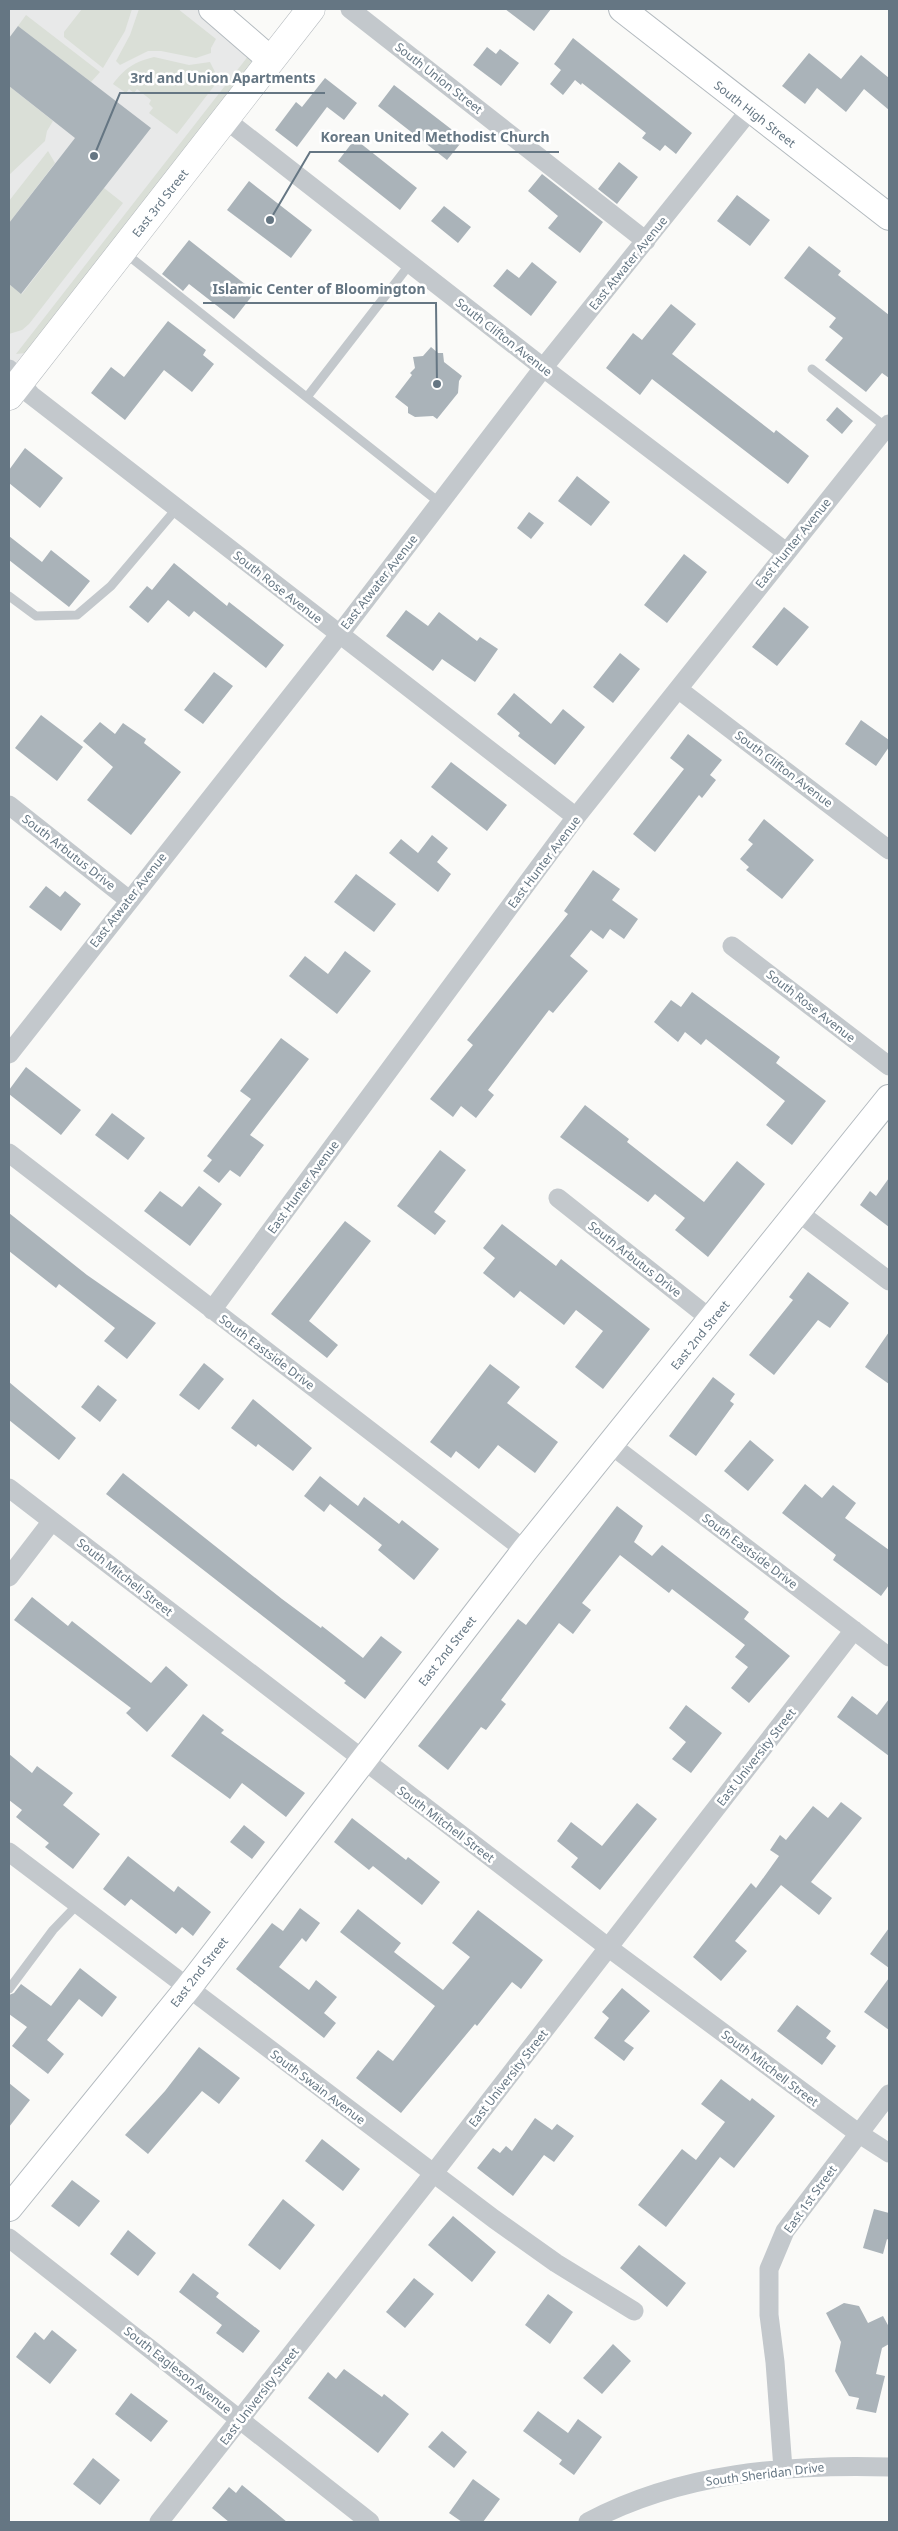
<svg xmlns="http://www.w3.org/2000/svg" width="898" height="2531" viewBox="0 0 898 2531" font-family="'Noto Sans',sans-serif">
  <rect width="100%" height="100%" fill="#fafaf8"/>
  <path fill="#e8e9e9" d="M9,9h190l71,54 -261,329z"/>
  <path fill="#dadfd7" d="M82,9h50l-7,22 -22,37 -39,-31v-5z
    M139,9h39l38,30 -5,9v5l-15,5 -35,-7h-13l-28,14 -4,-4 14,-26z
    M26,15l74,57 -9,10 -73,-56z
    M249,55l3,5 -2,6 -224,287 -10,1z
    M154,57l35,8 21,-3 6,12 5,3 -44,57 -28,-21 4,-5 -4,-4 2,-4 -14,-11 -3,4 -5,-4 -3,4 -13,-9c12,-16 21,-22 41,-27z
    M9,86l44,35 -6,10 -2,10 -36,34z
    M48,151l7,12 -46,60v-22z
    M104,188l19,15 -94,121 -7,6 -13,4v-50l13,10z"/>
  <path fill="#aab3b9" d="M505,9h46l-17,22z
    M18,26l133,102 -130,166 -12,-10v-61l66,-85 -66,-52v-48z
    M573,38l119,95 -16,21 -11,-9 -5,6 -18,-13 4,-5 -64,-50 -1,2 -6,-5 -12,15 -13,-11 11,-14 -7,-6z
    M487,47l9,7 4,-5 19,14 -18,23 -28,-21z
    M809,53l32,26 20,-24 28,23v32l-25,-21 -18,23 -29,-24 -12,16 -23,-18z
    M325,78l32,25 -13,17 -17,-13 -30,40 -22,-17 21,-28 6,5z
    M394,85l70,54 -17,21 -69,-54z
    M355,139l62,49 -17,22 -62,-49z
    M619,162l19,15 -21,27 -19,-15z
    M542,174l61,48 -23,31 -32,-25 10,-12 -30,-25z
    M249,181l63,49 -21,28 -64,-48z
    M737,195l33,25 -20,26 -33,-25z
    M444,206l27,21 -13,16 -27,-22z
    M189,240l66,52 -21,27 -45,-35 -6,7 -21,-17z
    M809,246l32,25 -3,4 51,40v63l-7,-5 -16,19 -41,-32 18,-22 -14,-11 7,-9 -52,-40z
    M532,262l25,20 -26,34 -38,-30 14,-17 12,9z
    M671,304l25,20 -24,30 102,79 2,-3 33,26 -21,28 -136,-105 -12,16 -34,-27 27,-35 9,7z
    M168,321l38,29 -3,5 11,9 -22,28 -28,-22 -39,50 -34,-27 20,-26 13,10z
    M431,347l7,6h5l1,9 18,14 -3,5 -1,12 -21,26 -4,-3 -18,1 -7,-4v-6l-13,-10 17,-22 -2,-2 5,-5 -2,-11 10,-1z
    M837,407l16,14 -11,13 -16,-14z
    M25,448l38,30 -23,30 -31,-25v-13z
    M577,476l33,26 -19,24 -33,-25z
    M529,512l15,11 -13,16 -14,-11z
    M9,536l33,26 9,-12 39,31 -21,26 -60,-47z
    M684,554l23,18 -40,51 -23,-18z
    M174,563l53,43 2,-4 55,43 -18,23 -72,-57 -5,6 -21,-17 -20,23 -19,-16 18,-21 5,4z
    M784,607l25,20 -32,39 -25,-19z
    M406,610l22,16 11,-14 38,29 3,-4 18,12 -23,33 -33,-23 -9,12 -47,-35z
    M620,653l20,16 -27,34 -20,-16z
    M214,672l19,14 -30,38 -19,-14z
    M514,693l37,31 12,-15 22,18 -30,38 -37,-29 2,-3 -23,-19z
    M41,715l42,32 -26,34 -42,-33z
    M861,720l28,20v7l-13,19 -31,-22z
    M100,722l15,12 8,-11 23,16 -2,4 37,29 -50,63 -44,-35 26,-33 -30,-26z
    M688,734l34,26 -12,15 6,5 -14,18 -3,-3 -44,57 -22,-18 51,-65 -14,-11z
    M451,762l56,43 -20,26 -56,-44z
    M764,819l50,41 -32,39 -36,-29 3,-3 -9,-8 13,-15 -5,-4z
    M432,835l16,13 -11,14 14,12 -13,18 -49,-39 12,-14 17,14z
    M593,870l27,19 -8,11 26,19 -14,20 -14,-10 -7,10 -12,-9 -21,26 18,15 -35,42 -4,-3 -61,80 6,5 -18,23 -15,-12 -8,11 -23,-18 43,-54 -6,-5 101,-126 -4,-3z
    M356,874l40,30 -22,28 -40,-30z
    M46,886l14,11 5,-6 16,13 -20,27 -32,-24z
    M345,951l26,20 -34,43 -48,-38 16,-20 23,18z
    M692,992l88,65 -4,6 50,38 -34,44 -26,-20 19,-24 -79,-62 -5,6 -16,-13 -7,10 -24,-20 17,-22 10,7z
    M281,1038l28,21 -59,76 14,10 -24,32 -10,-7 -11,13 -16,-12 9,-11 -5,-4 44,-57 -11,-8z
    M26,1067l55,43 -20,25 -52,-41v-4z
    M585,1105l44,34 -2,3 77,60 33,-41 28,23 -57,73 -33,-27 10,-12 -30,-24 -7,8 -88,-65z
    M112,1113l33,25 -17,22 -33,-25z
    M440,1150l26,20 -32,42 12,9 -11,14 -38,-29z
    M889,1178v49l-29,-22 10,-14 6,5z
    M199,1186l23,18 -32,42 -46,-35 16,-20 22,16z
    M9,1213l78,62 69,48 -29,36 -23,-18 11,-13 -56,-44 -3,4 -47,-37z
    M345,1221l26,20 -62,80 29,24 -11,13 -56,-44z
    M502,1224l54,42 5,-7 89,70 -47,60 -28,-22 28,-36 -27,-21 -12,15 -44,-34 -6,7 -31,-25 12,-15 -12,-10z
    M808,1272l41,31 -19,25 -12,-8 -44,55 -25,-20 44,-55 -4,-3z
    M889,1332v52l-24,-17z
    M204,1363l20,16 -25,31 -20,-15z
    M490,1364l30,23 -13,16 51,39 -23,31 -37,-28 -19,24 -23,-18 -5,7 -21,-16z
    M713,1377l22,17 -5,7 4,3 -38,52 -27,-20z
    M9,1382l67,56 -17,22 -50,-40z
    M98,1385l19,15 -17,22 -19,-15z
    M253,1399l59,49 -19,23 -35,-27 -2,3 -25,-19z
    M750,1440l24,20 -26,31 -24,-20z
    M123,1473l159,126 39,29 1,-2 41,32 18,-22 21,16 -37,47 -21,-16 2,-2 -240,-187z
    M320,1476l38,30 6,-9 35,27 3,-4 37,29 -25,31 -36,-30 4,-5 -52,-41 -6,8 -20,-16z
    M805,1484l17,14 11,-13 23,18 -11,15 44,32v35l-8,11 -48,-36 3,-5 -54,-42z
    M617,1506l26,20 -9,16 18,14 10,-11 87,67 -5,7 46,37 -41,47 -18,-15 17,-21 -13,-10 10,-12 -73,-56 -3,4 -49,-38 -38,48 9,7 -18,24 -14,-11 -58,77 5,4 -20,26 -5,-3 -33,43 -30,-24 100,-127 8,6z
    M32,1597l36,29 4,-5 79,62 15,-17 22,19 -41,47 -21,-19 5,-5 -117,-88z
    M852,1696l25,19 12,-16v57l-52,-39z
    M686,1705l36,28 -31,40 -19,-14 14,-17 -17,-14z
    M203,1714l21,16 -3,3 84,60 -19,24 -44,-34 -12,16 -59,-43z
    M9,1754l23,19 5,-7 36,27 -10,12 37,29 -27,35 -28,-22 4,-4 -33,-26 6,-7 -13,-10z
    M841,1802l21,16 -51,64 21,16 -13,17 -38,-30 -46,56 12,10 -26,30 -28,-24 58,-74 5,5 23,-32 -9,-6 10,-15 6,5 27,-34 15,12z
    M637,1803l20,16 -57,71 -29,-23 7,-9 -21,-17 14,-19 31,24z
    M352,1818l54,42 2,-3 32,25 -18,23 -49,-39 -4,4 -35,-28z
    M244,1825l21,17 -13,17 -22,-17z
    M128,1856l46,36 4,-6 33,26 -18,24 -11,-9 -6,7 -45,-35 -6,7 -22,-17z
    M300,1908l20,15 -14,19 -4,-4 -23,29 30,23 7,-10 21,17 -13,16 12,10 -12,15 -88,-69 36,-46 11,8z
    M358,1909l43,34 -7,9 49,38 27,-33 -18,-14 26,-33 65,50 -22,29 -9,-7 -35,44 -2,-2 -74,89 -45,-35 22,-28 15,11 42,-55 -95,-74z
    M889,1928v40l-19,-14z
    M80,1968l37,29 -15,20 -23,-18 -32,41 17,14 -16,20 -36,-28 15,-19 -18,-13v-19l5,-2 7,-9 30,22z
    M889,1978v52l-25,-18z
    M622,1988l28,23 -26,30 10,7 -10,13 -30,-23 15,-20 -7,-6z
    M797,2005l34,26 -5,7 10,8 -14,19 -45,-34z
    M199,2047l41,31 -21,26 -17,-13 -54,63 -23,-19 40,-44z
    M721,2079l29,22 2,-3 23,18 -41,52 -14,-11 -54,70 -28,-22 44,-56 14,11 29,-38 -24,-18z
    M9,2083l21,17 -21,27z
    M535,2118l17,12 5,-6 17,12 -20,26 -10,-7 -31,41 -36,-28 16,-20 7,5 6,-7 6,5z
    M322,2139l38,30 -17,22 -38,-30z
    M72,2180l28,21 -21,26 -28,-21z
    M283,2199l32,26 -35,45 -32,-25z
    M874,2209l15,4v27l-2,-1 -4,15 -20,-6z
    M453,2216l43,36 -24,30 -44,-37z
    M128,2230l28,23 -18,23 -28,-22z
    M639,2245l47,38 -19,24 -47,-39z
    M193,2273l26,20 -3,4 44,34 -17,22 -27,-20 6,-8 -43,-33z
    M414,2278l20,16 -29,34 -19,-16z
    M548,2294l25,18 -23,32 -25,-19z
    M844,2303l15,3 9,17 15,-7 6,11v17l-7,4 -6,26 9,2 -9,37 -20,-4 3,-11 -10,-2 -14,-25 6,-29 -15,-29z
    M52,2330l25,20 -27,34 -34,-27 19,-25 9,8z
    M613,2344l18,17 -29,33 -19,-16z
    M344,2369l38,28 2,-3 25,20 -31,39 -70,-55 20,-26 8,7z
    M131,2393l37,28 -17,21 -36,-28z
    M538,2411l30,22 10,-14 24,18 -28,38 -15,-11 3,-4 -39,-29z
    M442,2431l25,21 -13,16 -26,-21z
    M93,2458l27,22 -20,25 -27,-21z
    M473,2479l27,20 -17,23h-21l-13,-9z
    M242,2485l45,37h-58l-17,-14 17,-21 7,6z"/>
  <g fill="none" stroke-linecap="round" stroke-linejoin="round">
    <g stroke="#b3babf" stroke-width="28">
      <path id="secondary" d="M212,9l59,51
        M622,9l267,208
        M9,2208l179,-220 337,-438 364,-452"/>
    </g>
    <g stroke="#b5babe" stroke-width="29">
      <path id="primary" d="M9,396l302,-387"/>
    </g>
    <path stroke="#c3c8cc" stroke-width="9" d="M125,253l315,250
      M812,369l74,58
      M307,397l103,-133
      M9,596l27,20 41,-1 34,-29 66,-78
      M9,1989l44,-59 25,-26"/>
    <path stroke="#c3c8cc" stroke-width="19" d="M350,9l296,232
      M225,119l329,257 232,176
      M9,369l22,26 545,422
      M678,689l211,161
      M9,805l120,95
      M732,946l157,120
      M9,1054l330,-419 204,-267 207,-258
      M9,1153l516,397
      M558,1198l154,122
      M798,1212l91,69
      M212,1310l364,-493 313,-393
      M611,1445l278,212
      M9,1488l600,460 249,185 31,20
      M9,1577l43,-56
      M9,1852l485,367 62,44 78,48
      M9,2238l361,284
      M783,2469l-8,-107 -6,-47v-46l16,-38 104,-137
      M159,2522l274,-348 421,-544
      M588,2522c92,-49 199,-58 301,-55"/>
    <use href="#secondary" stroke="#fff" stroke-width="26"/>
    <use href="#primary" stroke="#fff" stroke-width="28"/>
  </g>
  <g text-anchor="middle" dominant-baseline="central" stroke-width="5" stroke-linejoin="round" paint-order="stroke">
    <g font-size="12" fill="#657683" stroke="#fff">
      <text transform="translate(439 78) rotate(38)">South Union Street</text>
      <text transform="translate(755 114) rotate(38)">South High Street</text>
      <text transform="translate(160 203) rotate(-52)">East 3rd Street</text>
      <text transform="translate(628 263) rotate(-51)">East Atwater Avenue</text>
      <text transform="translate(504 337) rotate(38)">South Clifton Avenue</text>
      <text transform="translate(793 543) rotate(-51)">East Hunter Avenue</text>
      <text transform="translate(379 582) rotate(-52)">East Atwater Avenue</text>
      <text transform="translate(278 587) rotate(38)">South Rose Avenue</text>
      <text transform="translate(784 769) rotate(37)">South Clifton Avenue</text>
      <text transform="translate(69 852) rotate(38)">South Arbutus Drive</text>
      <text transform="translate(544 862) rotate(-53)">East Hunter Avenue</text>
      <text transform="translate(128 900) rotate(-52)">East Atwater Avenue</text>
      <text transform="translate(811 1006) rotate(38)">South Rose Avenue</text>
      <text transform="translate(303 1187) rotate(-54)">East Hunter Avenue</text>
      <text transform="translate(635 1259) rotate(38)">South Arbutus Drive</text>
      <text transform="translate(700 1335) rotate(-51)">East 2nd Street</text>
      <text transform="translate(267 1352) rotate(37)">South Eastside Drive</text>
      <text transform="translate(750 1551) rotate(37)">South Eastside Drive</text>
      <text transform="translate(125 1577) rotate(38)">South Mitchell Street</text>
      <text transform="translate(447 1651) rotate(-52)">East 2nd Street</text>
      <text transform="translate(756 1757) rotate(-52)">East University Street</text>
      <text transform="translate(446 1824) rotate(37)">South Mitchell Street</text>
      <text transform="translate(199 1972) rotate(-52)">East 2nd Street</text>
      <text transform="translate(770 2068) rotate(37)">South Mitchell Street</text>
      <text transform="translate(508 2078) rotate(-52)">East University Street</text>
      <text transform="translate(318 2087) rotate(37)">South Swain Avenue</text>
      <text transform="translate(810 2199) rotate(-54)">East 1st Street</text>
      <text transform="translate(178 2370) rotate(38)">South Eagleson Avenue</text>
      <text transform="translate(259 2396) rotate(-52)">East University Street</text>
      <text transform="translate(765 2474) rotate(-7)">South Sheridan Drive</text>
    </g>
  </g>
  <path fill="none" stroke="#657683" stroke-width="2" d="M94 156L120 93H325M270 220L310 152H559M437 384L436 303H203"/>
  <g fill="#657683" stroke="#fff" stroke-width="2">
    <circle cx="94" cy="156" r="5"/>
    <circle cx="270" cy="220" r="5"/>
    <circle cx="437" cy="384" r="5"/>
  </g>
  <g font-size="14" text-anchor="middle" font-weight="bold" fill="#657683" stroke="#fff" stroke-width="5" stroke-linejoin="round" paint-order="stroke">
    <text x="223" y="83">3rd and Union Apartments</text>
    <text x="435" y="142">Korean United Methodist Church</text>
    <text x="319" y="294">Islamic Center of Bloomington</text>
  </g>
  <rect width="898" height="2531" fill="none" stroke="#657683" stroke-width="20"/>
</svg>
